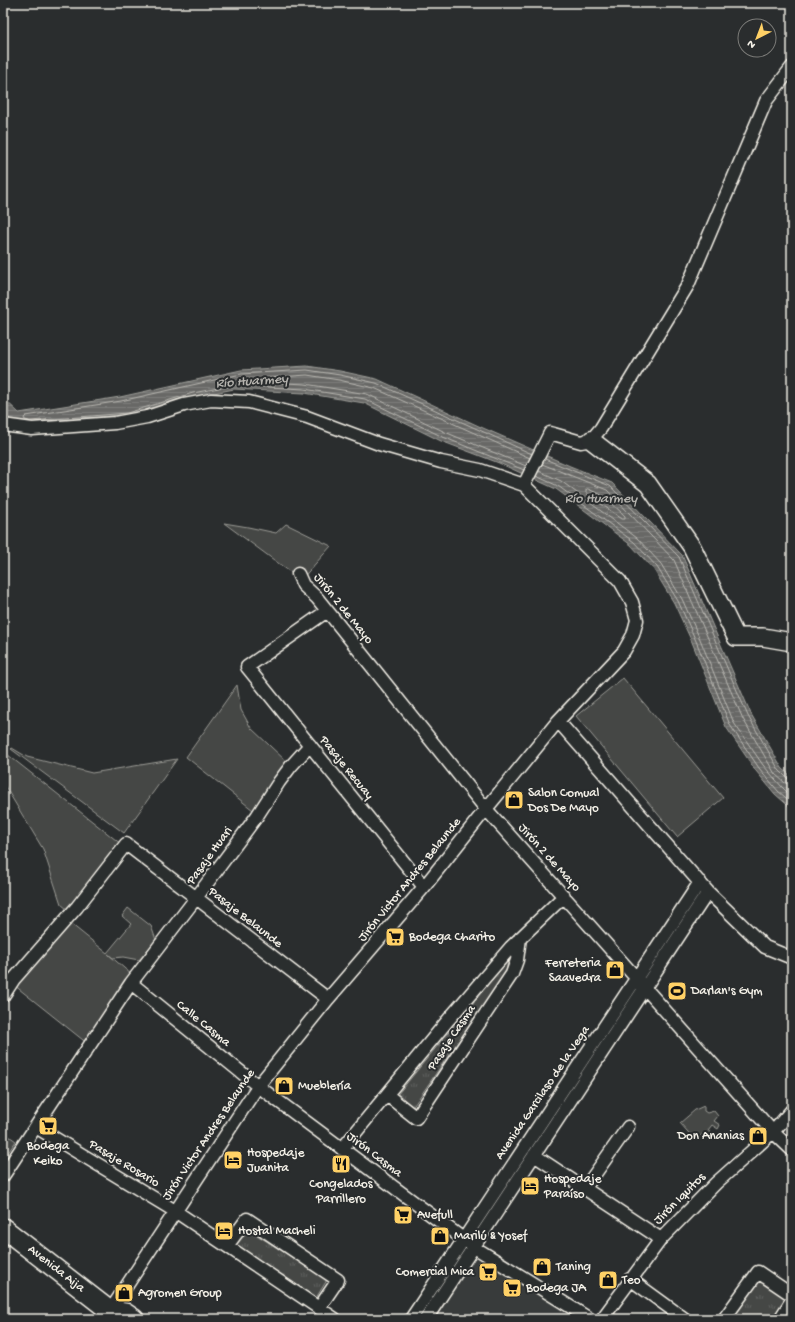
<svg xmlns="http://www.w3.org/2000/svg" width="795" height="1322" viewBox="0 0 795 1322" font-family="'Gochi Hand',sans-serif">
  <defs>
    <pattern id="park-tufts" width="24" height="20" patternUnits="userSpaceOnUse"><rect width="24" height="20" fill="#444645"/><path d="M3 7l-1-3M5 7V3M7 7l1-3M15 17l-1-3M17 17v-4M19 17l1-3" fill="none" stroke="#606160"/></pattern>
    <pattern id="water-rules" width="6" height="5" patternUnits="userSpaceOnUse"><rect width="6" height="5" fill="#676866"/><path d="M0 2.5h6" fill="none" stroke="#7d7e7c"/></pattern>
  </defs>
  <rect width="100%" height="100%" fill="#2a2d2e"/>
  <filter id="ink" filterUnits="userSpaceOnUse"><feTurbulence type="fractalNoise" baseFrequency=".025" numOctaves="2"/><feDisplacementMap in="SourceGraphic" scale="8" xChannelSelector="R" yChannelSelector="G"/><feConvolveMatrix kernelMatrix="1 2 1 2 8 2 1 2 1" color-interpolation-filters="sRGB"/></filter>
  <g filter="url(#ink)">
    <path fill="#373a3a" d="M474,1256l106,63h-148z"/>
    <path fill="#444645" stroke="#9c9c96" d="M224,523l24,4 28,6 10,-9 45,22 -30,34z
      M623,678l100,120 -46,39 -101,-121z
      M237,685l4,25 10,18 37,35 -35,47 -67,-53z
      M12,748l15,9 65,16 85,-14 -53,74 -113,-84z
      M3,751l118,93 -53,66 -7,-6 -18,-55 -40,-66z
      M128,908l23,18 5,14 -17,20 -16,-3 -10,1 -5,-4 24,21 -44,69 -74,-59 57,-61 36,29 24,-29 -9,-8z
      M704,1106v5l3,2 7,-2 4,5 -4,5 6,4 -2,4 -6,-4 -4,5 5,6 -2,5 -7,-8 -9,7 -15,-17 15,-13z
      M3,1132l13,9 -13,19z"/>
    <path fill="url(#park-tufts)" stroke="#9c9c96" d="M509,959l-4,15 -93,134 -15,-13z
      M246,1228l81,52 -11,18 -80,-54z
      M758,1278l29,21 -12,20h-44z"/>
    <path fill="url(#water-rules)" stroke="#9f9f9a" d="M307,366l33,5 37,8 106,49 87,38 42,17 70,72 69,159 31,54 10,9v32l-17,-15 -19,-23 -30,-44 -34,-85 -18,-39 -20,-33 -23,-25 -75,-56 -57,-26 -58,-22 -77,-38 -60,-10 -70,-4 -40,8 -66,20 -99,8 -26,-7v-20l16,15 101,-16 121,-27z"/>
    <g fill="none" stroke-linecap="round" stroke-linejoin="round">
      <path stroke="#bcbab4" stroke-width="1" d="M545,459l65,27 69,71 69,159 31,54 9,9 4,1
        M542,464l65,26 67,70 69,159 32,55 10,9 7,2
        M526,466l-81,-34 -78,-38 -62,-10 -39,-2 -2,-3 2,-1 41,-3 32,5 35,8 156,70
        M524,470l-81,-33 -78,-38 -61,-10 -70,-4 -41,8 -66,20 -97,8 -5,-1 -1,-2 2,-2 95,-15 120,-27 66,-4 33,5 36,8 156,71
        M539,471l22,10 76,57 24,26 21,35 18,40 34,84 29,42 19,22 10,10
        M536,476l22,10 76,56 23,25 21,34 18,40 34,84 29,43 19,23 14,12
        M588,489l16,7 21,20v3h-3l-36,-26v-3z"/>
      <g stroke="#f4f1e8" stroke-width="15">
        <path id="street" d="M3,425l29,4 83,-6 32,-6 37,-12 27,-5 38,2 58,15 72,27 62,18 39,8 44,15 96,96 12,21 5,18 -4,15 -9,16 -66,70 -72,88 -62,78 -96,112 -70,87 -148,225
          M524,485l26,-52 31,9 10,-2 10,-12 87,-143 78,-184 26,-34
          M298,574l5,11 14,13 169,211 287,323 19,18
          M327,611l-80,56 177,220
          M558,721l150,171 57,55 27,11
          M131,983l127,103 216,161 116,72
          M3,996l11,-17 63,-72 49,-63 202,155
          M387,1095l29,23 96,-144 5,-14 3,-22
          M36,1127l139,84 160,108
          M342,1149l107,-130 62,-72 53,-51
          M534,1155l127,84
          M3,1176l128,-193 65,-85 61,-82 22,-34 12,-16 19,-21
          M585,1188l43,-61
          M227,1246l20,-27 91,61 -19,28
          M630,1279l55,40
          M411,1319l289,-437
          M426,1319l282,-427
          M602,1319l59,-80 55,-56 57,-51 19,-22
          M724,1319l34,-47 34,23
          M780,1319l12,-19"/>
      </g>
      <g stroke="#f4f1e8" stroke-width="20">
        <path id="secondary" d="M591,440l57,44 44,63 44,90h27l29,5"/>
      </g>
      <g stroke="#f4f1e8" stroke-width="22">
        <path id="primary" d="M3,1228l107,83 15,2 9,6"/>
      </g>
      <use href="#street" stroke="#2a2d2e" stroke-width="12"/>
      <use href="#secondary" stroke="#2a2d2e" stroke-width="17"/>
      <use href="#primary" stroke="#2a2d2e" stroke-width="19"/>
    </g>
  </g>
  <defs>
    <g id="shop-square" transform="scale(1)"><rect x="-9" y="-9" width="18" height="18" rx="4" fill="#ffd166" stroke="#2a2d2e"/><path d="M-5-2.5h2.3a2.7 3.5 0 0 1 5.4 0H5L5.5 6h-11ZM-1.5-2.5h3a1.5 2.3 0 0 0-3 0Z" fill="#111"/></g>
    <g id="supermarket-square" transform="scale(1)"><rect x="-9" y="-9" width="18" height="18" rx="4" fill="#ffd166" stroke="#2a2d2e"/><path d="M-6-5.5h2.5l.6 2H6L4.5 2H-2.5L-4.4-4H-6ZM-1.5 3.2a1.3 1.3 0 1 0 .1 0ZM3 3.2a1.3 1.3 0 1 0 .1 0Z" fill="#111"/></g>
    <g id="stadium-square" transform="scale(1)"><rect x="-9" y="-9" width="18" height="18" rx="4" fill="#ffd166" stroke="#2a2d2e"/><path d="M0-5a6.5 5 0 1 0 0 10a6.5 5 0 1 0 0-10ZM-3.5-1.8h7v3.6h-7Z" fill="#111"/></g>
    <g id="hotel-square" transform="scale(1)"><rect x="-9" y="-9" width="18" height="18" rx="4" fill="#ffd166" stroke="#2a2d2e"/><path d="M-6-4.5h1.5V1H6V5H4.5V3h-9V5H-6ZM-4 0a1.8 1.8 0 1 1 3.6 0ZM.5 0V-2.5h3Q6-2.5 6 0Z" fill="#111"/></g>
    <g id="restaurant-square" transform="scale(1)"><rect x="-9" y="-9" width="18" height="18" rx="4" fill="#ffd166" stroke="#2a2d2e"/><path d="M-5-6h1v4h1v-4h1v4h1v-4h1v5L-1.5 .5V6h-2V.5L-5-1ZM5-6V6H3V1.5H1.5Q1.5-4 5-6Z" fill="#111"/></g>
  </defs>
  <g fill-rule="evenodd">
    <use href="#shop-square" x="514" y="800"/>
    <use href="#supermarket-square" x="395" y="937"/>
    <use href="#shop-square" x="615" y="970"/>
    <use href="#stadium-square" x="677" y="991"/>
    <use href="#shop-square" x="284" y="1086"/>
    <use href="#supermarket-square" x="48" y="1126"/>
    <use href="#shop-square" x="758" y="1136"/>
    <use href="#hotel-square" x="233" y="1160"/>
    <use href="#restaurant-square" x="341" y="1164"/>
    <use href="#hotel-square" x="530" y="1186"/>
    <use href="#supermarket-square" x="403" y="1215"/>
    <use href="#hotel-square" x="224" y="1231"/>
    <use href="#shop-square" x="440" y="1236"/>
    <use href="#shop-square" x="542" y="1267"/>
    <use href="#supermarket-square" x="488" y="1272"/>
    <use href="#shop-square" x="608" y="1280"/>
    <use href="#supermarket-square" x="512" y="1288"/>
    <use href="#shop-square" x="124" y="1293"/>
  </g>
  <g text-anchor="middle" dominant-baseline="central" stroke-width="4" stroke-linejoin="round" paint-order="stroke">
    <g font-size="13" fill="#f4f1e8" stroke="#2a2d2e">
      <text transform="translate(343 609) rotate(51)">Jirón 2 de Mayo</text>
      <text transform="translate(346 768) rotate(51)">Pasaje Recuay</text>
      <text transform="translate(210 856) rotate(-54)">Pasaje Huari</text>
      <text transform="translate(549 858) rotate(48)">Jirón 2 de Mayo</text>
      <text transform="translate(410 880) rotate(-51)">Jirón Victor Andres Belaunde</text>
      <text transform="translate(245 918) rotate(38)">Pasaje Belaunde</text>
      <text transform="translate(203 1024) rotate(39)">Calle Casma</text>
      <text transform="translate(452 1038) rotate(-56)">Pasaje Casma</text>
      <text transform="translate(543 1093) rotate(-56)">Avenida Garcilaso de la Vega</text>
      <text transform="translate(209 1135) rotate(-56)">Jirón Victor Andres Belaunde</text>
      <text transform="translate(374 1155) rotate(37)">Jirón Casma</text>
      <text transform="translate(124 1164) rotate(31)">Pasaje Rosario</text>
      <text transform="translate(680 1199) rotate(-45)">Jirón Iquitos</text>
      <text transform="translate(56 1269) rotate(38)">Avenida Aija</text>
    </g>
    <g font-size="13" fill="#f4f1e8" stroke="#2a2d2e" text-anchor="start">
      <text x="528" y="793">Salon Comual<tspan x="528" dy="15">Dos De Mayo</tspan></text>
      <text x="409" y="937">Bodega Charito</text>
      <text x="601" y="963" text-anchor="end">Ferreteria<tspan x="601" dy="15">Saavedra</tspan></text>
      <text x="691" y="991">Darlan's Gym</text>
      <text x="298" y="1086">Mueblería</text>
      <text x="744" y="1136" text-anchor="end">Don Ananias</text>
      <text x="48" y="1146" text-anchor="middle">Bodega<tspan x="48" dy="15">Keiko</tspan></text>
      <text x="247" y="1153">Hospedaje<tspan x="247" dy="15">Juanita</tspan></text>
      <text x="544" y="1179">Hospedaje<tspan x="544" dy="15">Paraíso</tspan></text>
      <text x="341" y="1184" text-anchor="middle">Congelados<tspan x="341" dy="15">Parrillero</tspan></text>
      <text x="417" y="1215">Avefull</text>
      <text x="238" y="1231">Hostal Macheli</text>
      <text x="454" y="1236">Marilú &amp; Yosef</text>
      <text x="556" y="1267">Taning</text>
      <text x="474" y="1272" text-anchor="end">Comercial Mica</text>
      <text x="622" y="1280">Teo</text>
      <text x="526" y="1288">Bodega JA</text>
      <text x="138" y="1293">Agromen Group</text>
    </g>
    <g font-size="14" font-style="italic" fill="#b5b3ae" stroke="#2a2d2e">
      <text transform="translate(252 382) rotate(-4)">Río Huarmey</text>
      <text x="601" y="499">Río Huarmey</text>
    </g>
  </g>
  <rect width="795" height="1322" fill="none" stroke="#2a2d2e" stroke-width="16"/>
  <rect x="8" y="8" width="779" height="1306" fill="none" stroke="#f4f1e8" stroke-width="1.5" filter="url(#ink)"/>
  <g transform="translate(757 38) rotate(222)"><circle r="19" fill="#2a2d2e" stroke="#7b7b78"/>
  <path d="M0-3L7 15L0 10L-7 15Z" fill="#ffd166"/>
  <text y="-6" font-size="11" font-weight="bold" text-anchor="middle" fill="#f4f1e8">N</text>
  </g>
</svg>
